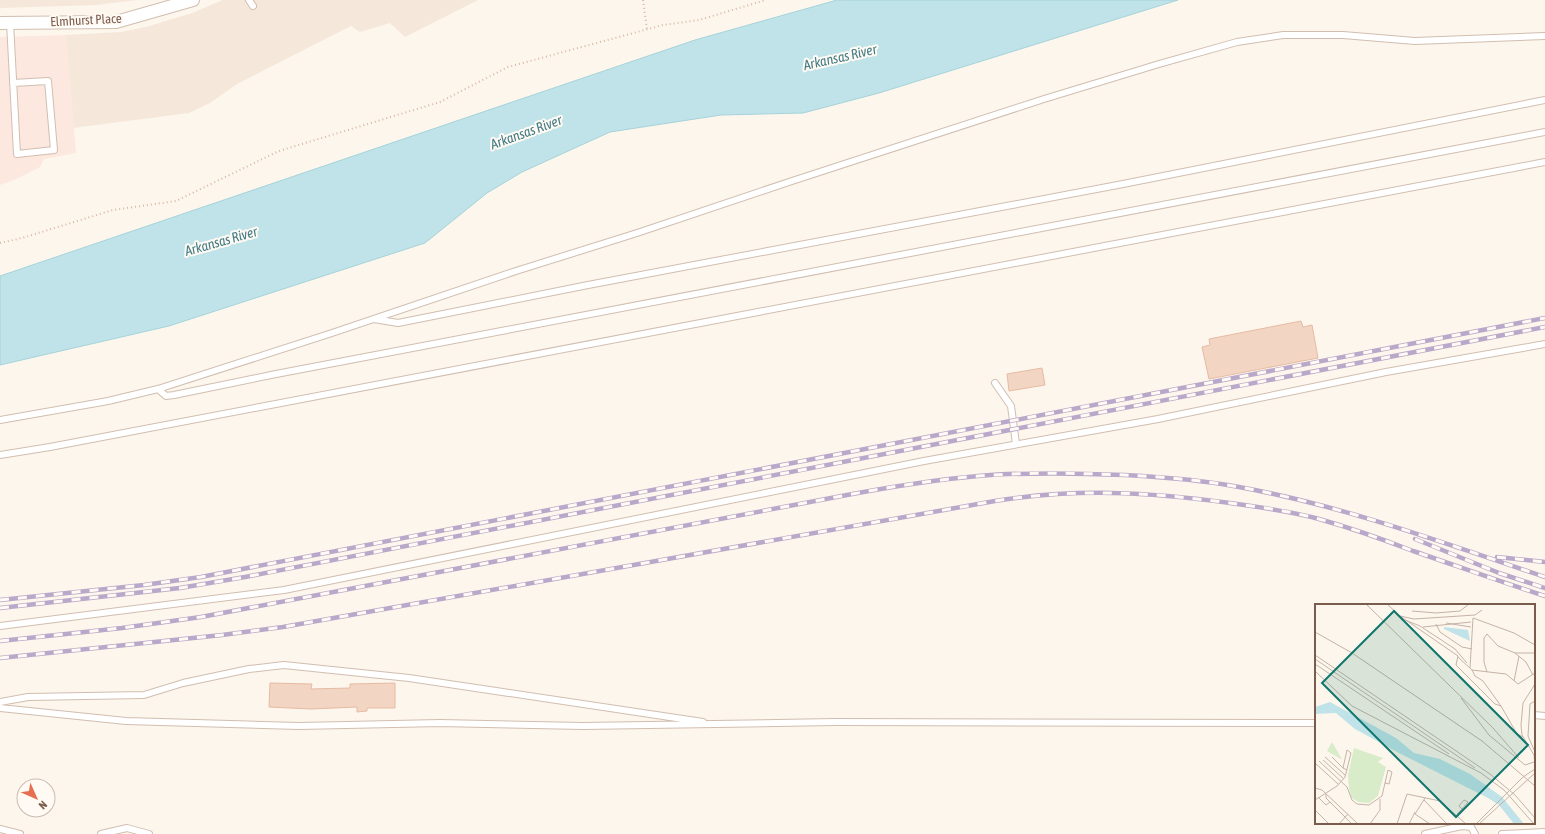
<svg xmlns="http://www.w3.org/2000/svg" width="1545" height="834" viewBox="0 0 1545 834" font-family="'Asap Condensed',sans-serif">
  <rect width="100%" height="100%" fill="#fdf6ec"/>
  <path fill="#f5e8da" d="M0,0h137l-41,5 -96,3z
    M223,0h255l-73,37 -15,-14 -30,9 -9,-6 -114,58 -27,19 -21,10 -116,15 -7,-93 55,-3 25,-5 46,-14z"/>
  <path fill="#fde8e0" d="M66,35l10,118 -32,6 -4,8 -26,13 -14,5v-148z"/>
  <path fill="#bfe3e8" stroke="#a5d3da" d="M837,0h341l-299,93 -76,20 -82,2 -111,17 -88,40 -35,21 -62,50 -256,83 -169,39v-89l695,-236z"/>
  <path fill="#f3d5c3" stroke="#e6bba3" d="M1301,321l2,6 9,-2 6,33 -109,21 -7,-32 8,-2 -1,-6z
    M1042,368l3,17 -36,6 -2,-17z
    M270,683l42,1 -1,5 39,-1v-4l45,-1v25h-28v3l-10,1v-5l-46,2 -42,-2z"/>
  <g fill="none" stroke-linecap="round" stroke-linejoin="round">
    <g stroke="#d1beb0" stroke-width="8">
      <path id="service" d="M249,0l4,6
        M10,23l7,131 37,-4 -6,-69 -35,2
        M374,319l24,4 190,-38 535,-101 422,-84
        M995,383l16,23 5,38
        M158,389l8,7 8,-1 102,-21 1269,-242
        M0,420l108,-19 50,-12 174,-56 184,-62 121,-38 155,-52 252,-82 115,-35 78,-22 46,-7h60l72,6 130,-5
        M0,455l50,-8 1495,-285
        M0,626l284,-36 640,-129 234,-42 228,-47 159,-28
        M0,702l28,-5 116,-2 39,-12 66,-14 35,-4 125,13 294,44
        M0,708l126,13 173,5 141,-3 143,3 252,-4 481,1
        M1534,715l11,1
        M0,829l20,5
        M101,834l26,-6 22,6
        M1425,834l37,-8 9,1 4,7
        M1502,834l43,-2"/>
    </g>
    <g stroke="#d1beb0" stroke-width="14">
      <path id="minor" d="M0,23l116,-1 77,-22"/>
    </g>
    <path stroke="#d9b8a5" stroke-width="2" stroke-dasharray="1 3" stroke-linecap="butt" d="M643,0l4,29
      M0,243l22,-5 91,-28 63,-9 103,-50 161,-49 68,-35 155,-42 36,-5 67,-20"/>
    <use href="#service" stroke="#fff" stroke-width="6"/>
    <use href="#minor" stroke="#fff" stroke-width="12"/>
    <g stroke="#b9a8c9" stroke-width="4.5">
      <path id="rail" d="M1415,539l84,34 46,15
        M1497,557l48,5
        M0,600l144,-15 57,-8 1344,-259
        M0,608l180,-20 65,-11 1300,-250
        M0,641l122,-13 79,-11 646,-122c43,-8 87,-15 131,-19 49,-4 98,-3 147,-1 38,2 77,5 114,12 105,19 205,56 306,90
        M0,658l222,-23 61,-8 712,-126c81,-13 154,-9 235,2 29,4 60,8 89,16 32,9 63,20 94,32 44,15 88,31 132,45"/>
    </g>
    <use href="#rail" stroke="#fffaf3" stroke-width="3" stroke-dasharray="9" stroke-linecap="butt"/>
  </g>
  <g text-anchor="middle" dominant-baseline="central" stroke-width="4" stroke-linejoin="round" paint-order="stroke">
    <g font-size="13" fill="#7a5c4d" stroke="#fffaf3">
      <text transform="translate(86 20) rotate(-3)">Elmhurst Place</text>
    </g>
    <g font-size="14" font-style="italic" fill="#437c86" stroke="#fffaf3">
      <text transform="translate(840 57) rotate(-13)">Arkansas River</text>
      <text transform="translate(526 132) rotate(-20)">Arkansas River</text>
      <text transform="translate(221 241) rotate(-16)">Arkansas River</text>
    </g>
  </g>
  <g transform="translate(1315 604)">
    <rect width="220" height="220" fill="#fdf6ec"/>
    <path d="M17,138l10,17h-1l-14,-8zM39,144l29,10 -5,4 8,5 -8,29 -9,7 -11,-1 -7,-5 -2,-8 -1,-14z" fill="#d8ecc9"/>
    <path d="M129,23l24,3 2,11 -26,-12zM15,98l66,36 18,15 26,6 30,15 32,23 22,27h-10l-15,-19 -11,-7 -89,-45 -44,-24 -19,-16 -21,1v-7z" fill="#bfe3e8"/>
    <path fill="none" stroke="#c5b3a7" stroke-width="1" d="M51,0l127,124 26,30M72,0l13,12 14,3 61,-4 7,-5M97,7l24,2 24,-2 9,-7M85,12l58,40 -2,9 39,39 6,2 16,28 6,3M90,16l15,6 35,23 12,14M131,19l25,4M121,20l4,8 22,15 10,2M108,23l48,-5M0,28l37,21 130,88 53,45M200,49h20M0,51l175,119 25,21 20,23M143,53l14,13 34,4 12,10 17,-11M0,55l160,109M0,60l134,90M155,64l3,-50 41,15 21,12M157,66l3,6 8,5 18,25M0,67l37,35 129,67 23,17 30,34M172,68l-3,-10v-24l3,-4 11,12 17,7 11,9 7,13M199,77l5,-25M220,80l-12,19 -2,22 1,10 12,20 1,11M146,94l28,37 36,30 9,-3M220,97l-5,3 -2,32 7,16M10,153l20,18M17,153l11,11M8,156l21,19M4,157l28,26 5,13 5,4 12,1 13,-9 6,-26 4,2 -3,12 -4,-1M0,159l23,21M0,184l7,2 36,34M11,190v4l26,26M3,193l8,8 4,-3M110,194l-10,16 15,10M0,196l22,-14 8,-9 6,-24 -4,-3 -4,18 4,2M109,196l23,24M0,206l14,14M142,210l5,-5 6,-7 -4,-2 -5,6 3,3M24,220l9,-10M55,220l10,-14v-11M82,220l10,-30 33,7 26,23M94,220l6,-12M161,220l47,-47 12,-8M164,220l56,-51"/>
    <path fill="#0f766e" fill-opacity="0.15" stroke="#0f766e" stroke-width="2" d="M79,7l134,134 -72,72 -134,-134z"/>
    <rect width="220" height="220" fill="none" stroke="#7a5c4d" stroke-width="2"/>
  </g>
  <g transform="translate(36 798) rotate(135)"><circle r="19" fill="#fffaf3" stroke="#cabbb1"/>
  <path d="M0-3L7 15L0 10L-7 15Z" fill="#e76f51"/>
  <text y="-6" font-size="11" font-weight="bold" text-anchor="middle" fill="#7a5c4d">N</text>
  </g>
</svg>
